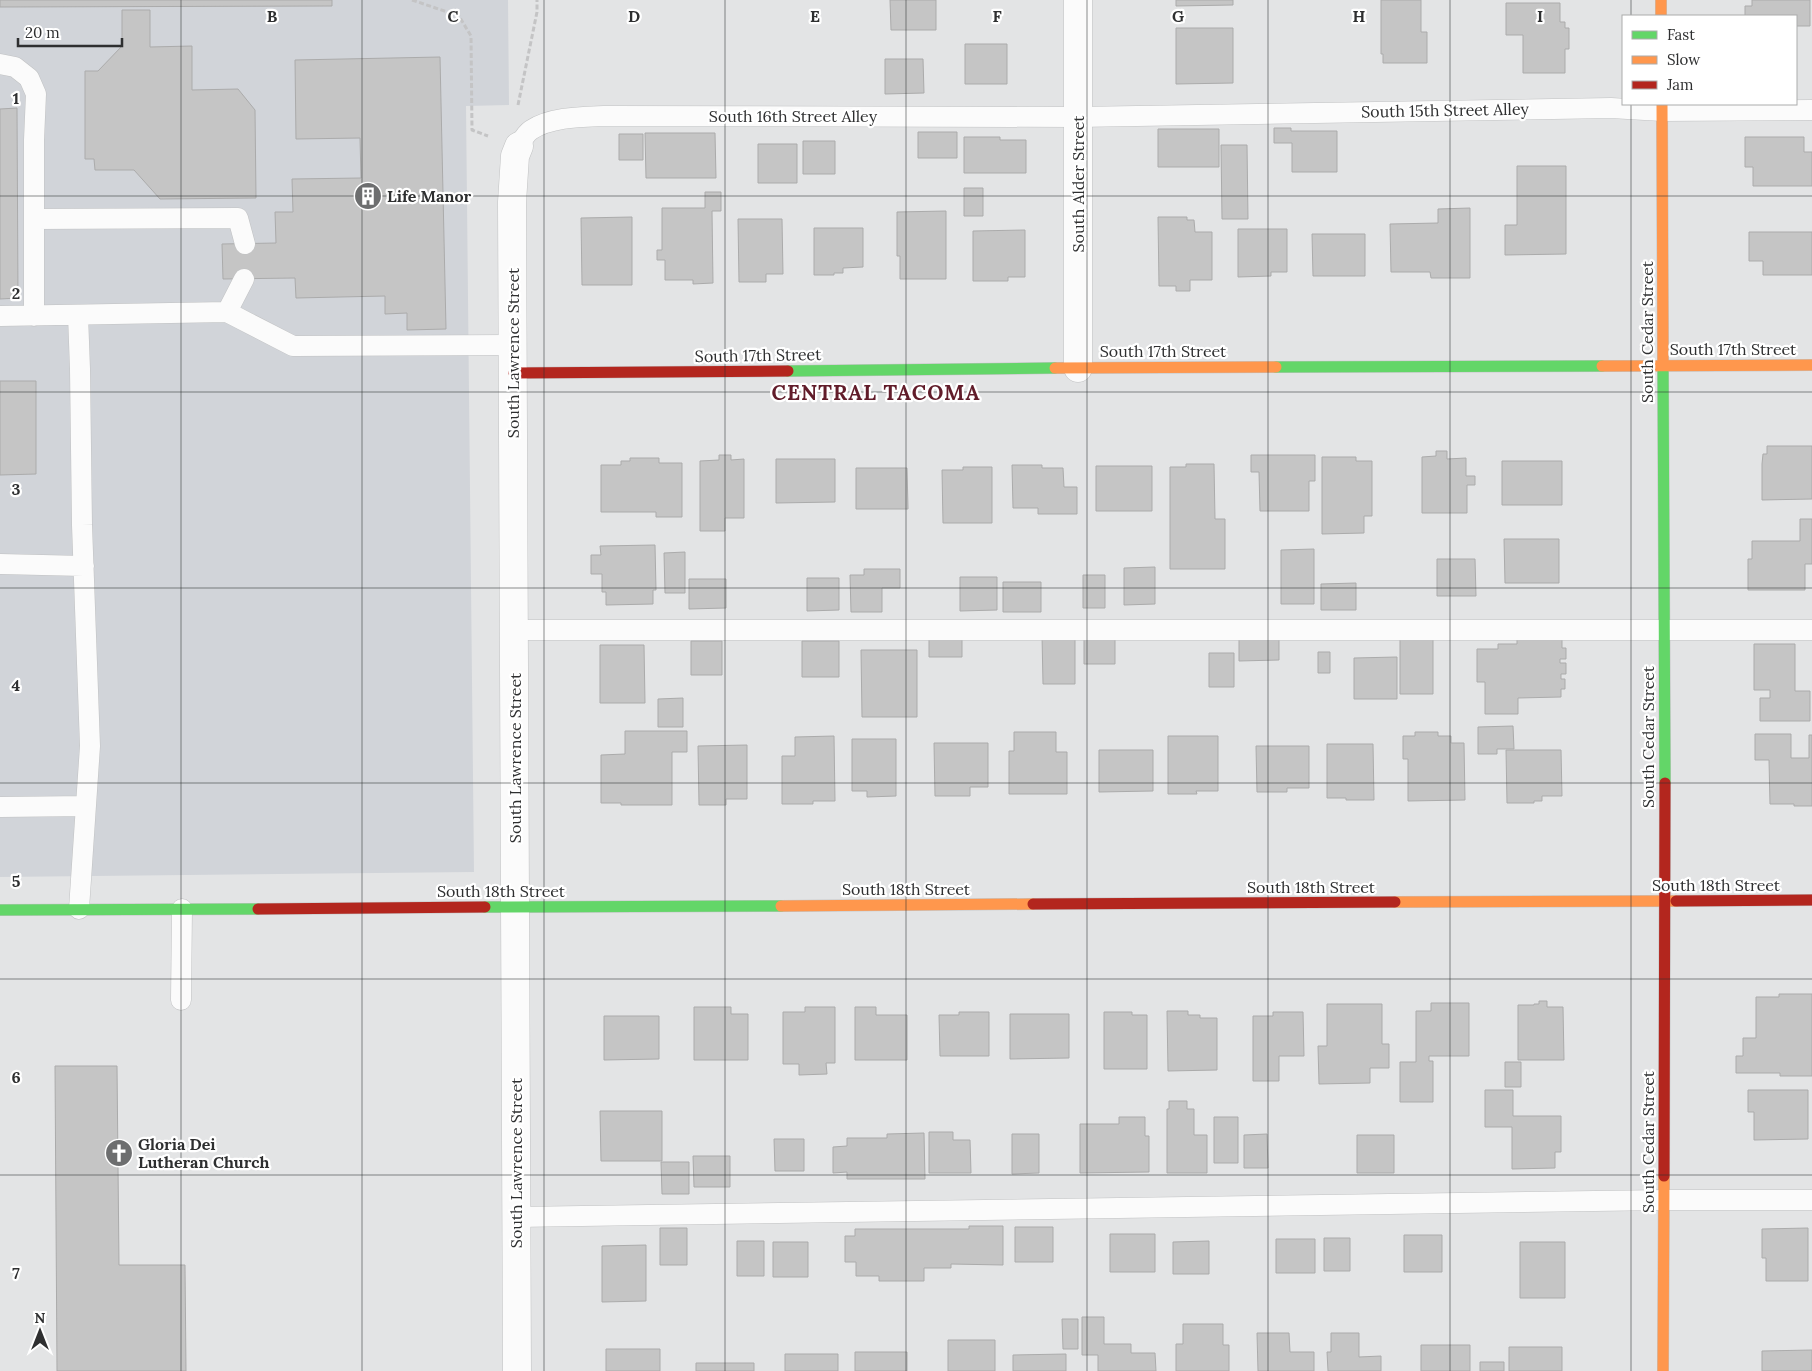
<svg xmlns="http://www.w3.org/2000/svg" width="1812" height="1371" viewBox="0 0 1812 1371" font-family="Lora,serif">
  <rect width="100%" height="100%" fill="#e3e4e5"/>
  <path fill="#d1d4d9" d="M0,0h508l1,105 -43,1 8,766 -474,5z"/>
  <path fill="#c5c5c5" stroke="#ababab" d="M0,0h332v6l-332,1z
    M890,0h46v30h-45z
    M1176,0h57v5l-57,1z
    M1381,0h40v32h6v31h-44v-9h-2z
    M1752,0h58v26h-14v-10h-51v-10h7z
    M1506,3h54v19h5v6h4v21h-4v24h-42v-38h-17z
    M122,10h28v37l42,-1v44l46,-1 17,21 1,88 -96,1 -26,-29h-39l-1,-11h-9v-88h13l24,-25z
    M1176,28h57v55l-57,1z
    M965,44h42v40h-42z
    M440,57l6,272 -39,1v-17l-22,1v-18l-89,2 -1,-20 -72,1 -1,-35 54,-1 -1,-31h18l-1,-33 69,-1 -1,-40 -64,1 -1,-79z
    M885,59h38l1,34 -39,1z
    M17,108l1,190 -18,1v-190z
    M1274,128h17v3h46v41h-45v-29h-18z
    M1158,129h61v38h-61z
    M918,132h39v26h-39z
    M645,133h70l1,45h-70z
    M619,134h24v26h-24z
    M964,137h36v3h26v33h-62z
    M1745,137h59v15h8v34h-59v-19h-8z
    M803,141h32v33h-32z
    M758,144h39v39h-39z
    M1221,145h26l1,74h-26z
    M1517,166h49v88l-61,1v-30h12z
    M964,188h19v28h-19z
    M705,192h16v19h-9l1,72 -20,1v-4h-28v-20h-8v-10h5v-42h43z
    M1470,208v70h-39l-1,-6h-39l-1,-48 48,-1v-14z
    M946,211v68h-46v-23h-3v-44z
    M632,217v68h-50l-1,-67z
    M1158,217h29v3h7l1,12h17v48h-22v11h-14v-5h-17z
    M738,219h44l1,55h-17v8h-27z
    M814,228h49v39l-20,1v5h-9v2h-20z
    M1238,229h49v43h-16v4l-33,1z
    M1025,230v47h-17v4h-35v-50z
    M1749,232h63v43h-49v-14h-14z
    M1312,234h53v42h-52z
    M0,381h36v93l-36,1z
    M1767,446h45v53l-50,1v-36l1,-10h4z
    M1436,451h11v8l19,-1v18h9v9h-8v28h-45v-56l14,-1z
    M719,455h12v5l13,-1v59h-19v13h-25v-70l19,-1z
    M1251,455h64v26h-6v30h-49l-1,-39h-8z
    M1322,457h34v4h16v55h-8v17l-42,1z
    M630,458h29v5h23v54h-26v-5h-55v-47h20v-4h9z
    M776,459h59v43l-59,1z
    M1502,461h60v44h-60z
    M1186,464h28l1,55h10v50h-55v-102h16z
    M1012,465h30v3h21l1,19h13v27h-39v-6h-25z
    M1096,466h56v45h-56z
    M963,467h29v56h-49l-1,-53h21z
    M856,468h51l1,41h-52z
    M1800,519h12v45h-7v26h-57v-31h4v-18h48z
    M1504,539h55v44h-54z
    M655,545l1,45h-3v14l-47,1v-13h-4v-18h-11v-19h10l-1,-9z
    M1314,549v55h-33v-54z
    M685,552v41h-20l-1,-40z
    M1437,559h38l1,37h-39z
    M1155,567v37l-31,1v-37z
    M864,569h36v19h-18v24h-31l-1,-37h14z
    M1083,575h22v33h-22z
    M960,577h37v33l-37,1z
    M807,578h32v32l-32,1z
    M689,579h37v29l-37,1z
    M1003,582h38v30h-38z
    M1356,583v27h-35v-26z
    M1400,634h33v60h-33z
    M929,635h33v22h-33z
    M1042,635h33v49h-32z
    M1084,635h31v29h-31z
    M1239,637h40v23l-40,1z
    M1517,639h45v9h4v11h-6v4h6v11h-5v5h4v10h-4v8l-43,1v16h-33v-32h-8v-33h21v-5h19z
    M691,641h31v34h-31z
    M802,641h37v36h-37z
    M1754,644h41v47h15v30h-50v-23h10v-8h-16z
    M600,645h44l1,58h-45z
    M861,650h56v67h-55z
    M1318,652h12v21h-12z
    M1209,653h25v34h-25z
    M1397,657v42h-43v-41z
    M683,698v29h-25v-28z
    M1513,726l1,23h-17v5h-19v-27z
    M625,731h62v21h-15v53h-51v-2h-20v-48l24,-1z
    M1014,732h42v20h11v42h-58v-43h5z
    M1415,732h23v4h13v7h13l1,57 -57,1v-42h-5v-23h12z
    M1755,734h36v24h18v-23h3v71h-18v-2h-24l-1,-44h-14z
    M834,736l1,65h-22v3h-31v-48h13v-19z
    M1168,736h50v55h-22l1,3h-29z
    M852,739h44v57l-29,1v-6h-15z
    M934,743h54v44h-18v9h-35z
    M1327,744h46l1,56h-28v-2h-19z
    M747,745v54h-21v6h-27l-1,-59z
    M1256,746h53v42h-22v4h-30z
    M1099,750h54v41l-54,1z
    M1506,750h55l1,46h-20v5h-8v2h-27z
    M1779,994h33v82h-32v-3h-44v-17h7v-18h13v-41h23z
    M1539,1001h8v6h16l1,53h-46v-55h16v-1h5z
    M1431,1003h38v53h-40v5h4v41h-33v-40h16v-51h15z
    M1327,1004h55v40h7v24h-19v15l-51,1 -1,-38h9z
    M694,1007h37v7h17v46h-54z
    M805,1007h30v56h-9l1,11 -28,1v-11h-16v-52h22z
    M855,1007h21v8h31v45h-52z
    M1167,1011h21v4h12v3h17v52l-49,1z
    M959,1012h30v44h-49l-1,-41h20z
    M1104,1012h28v3h15v54h-43z
    M1273,1012h30l1,44h-25v25h-26v-65h20z
    M1010,1014h59v44l-59,1z
    M604,1016h55v43l-55,1z
    M1505,1062h16v25h-16z
    M55,1066h62l2,199h66l1,106h-129z
    M1485,1090h28v26h48v36h-6v16l-43,1v-42h-27z
    M1748,1090h60v49l-54,1v-28h-6z
    M1169,1101h18v8h7v26h13v38h-40v-64h2z
    M600,1111h62v50h-61z
    M1119,1117h26v19h4v36l-69,1v-49h39z
    M1214,1117h24v46h-24z
    M929,1132h24v8h17l1,33h-42z
    M924,1133l1,46h-78v-7l-14,1v-26l14,-1v-8h40v-4z
    M1012,1134h27v39l-27,1z
    M1267,1134l1,34h-24v-33z
    M1357,1135h37v38h-37z
    M774,1139h30v32h-29z
    M693,1156h37v31h-36z
    M661,1162h28v32h-27z
    M969,1226h34v39l-52,-1v4h-27v13h-45v-5h-23v-14h-11v-26h10v-7h114z
    M1015,1227h38v35h-38z
    M660,1228h27v37h-27z
    M1808,1228v53h-42v-23h-4v-29z
    M1110,1234h45v38h-45z
    M1404,1235h38v37h-38z
    M1324,1238h26v33h-26z
    M1276,1239h39v34h-39z
    M737,1241h27v35h-27z
    M1209,1241v33h-36v-32z
    M773,1242h35v35h-35z
    M1520,1242h45v56h-45z
    M646,1245v56l-44,1v-56z
    M1082,1317h22v27h27v9h24l1,18h-58v-16h-16z
    M1062,1319h16v30h-15z
    M1183,1324h40v21h6v26h-53v-27h7z
    M1257,1333h32l1,19h24v19h-56z
    M1331,1333h28v24l22,-1v15h-53l-1,-19h4z
    M948,1340h47v31h-47z
    M1421,1345h49v26h-49z
    M1509,1347h53v24h-53z
    M606,1349h54v22h-54z
    M1812,1350v21h-50v-20z
    M855,1352h52v19h-52z
    M785,1354h53v17h-53z
    M1066,1354v17h-53v-16z
    M1480,1362h24v9h-24z
    M696,1363h58v8h-58z"/>
  <g fill="none" stroke-linecap="round" stroke-linejoin="round">
    <g stroke="#c1c2c3" stroke-width="21">
      <path id="lane" d="M0,64l15,3 14,11 7,16 -2,46v176
        M519,146c3,-5 6,-12 12,-16 20,-13 50,-13 73,-14l473,1 534,-9 51,3 150,-1
        M34,219l204,-1 7,26
        M227,312l17,-33
        M78,315l2,54 2,156 8,221 -11,163
        M0,316l227,-4 66,34 220,-1
        M0,564l84,2
        M514,630h1298
        M0,807l86,-1
        M181,1000l1,-91
        M516,1217l1149,-17h147"/>
    </g>
    <g stroke="#c1c2c3" stroke-width="29">
      <path id="street" d="M1078,0v368
        M517,1371l-5,-1169 3,-46 4,-10"/>
    </g>
    <g stroke="#c1c2c3" stroke-width="12">
      <path id="fast" d="M1663,364l2,419
        M1276,367l326,-1
        M788,371l267,-3
        M485,907l296,-1
        M0,910l258,-1"/>
    </g>
    <g stroke="#c1c2c3" stroke-width="12">
      <path id="slow" d="M1661,0v16
        M1662,104l1,260
        M1602,366l210,-1
        M1055,368l221,-1
        M1395,902l281,-1
        M781,906l252,-2
        M1663,1371l1,-195"/>
    </g>
    <g stroke="#c1c2c3" stroke-width="12">
      <path id="jam" d="M514,373l274,-2
        M1676,901l136,-1
        M1033,904l362,-2
        M258,909l227,-2
        M1664,1176l1,-393"/>
    </g>
    <path stroke="#c4c4c5" stroke-width="3" stroke-dasharray="5 2.5" stroke-linecap="butt" d="M412,0l47,16 12,20 1,94 16,6
      M518,105l19,-93v-12"/>
    <use href="#lane" stroke="#fbfbfb" stroke-width="20"/>
    <use href="#street" stroke="#fbfbfb" stroke-width="28"/>
    <use href="#fast" stroke="#63d668" stroke-width="11"/>
    <use href="#slow" stroke="#ff974d" stroke-width="11"/>
    <use href="#jam" stroke="#b3261e" stroke-width="11"/>
  </g>
  <path fill="none" stroke="#2e2f30" stroke-width="1" stroke-opacity="0.55" d="M181,0v1371M362,0v1371M544,0v1371M725,0v1371M906,0v1371M1087,0v1371M1268,0v1371M1450,0v1371M1631,0v16M1631,104v1267M0,196h1812M0,392h1812M0,588h1812M0,783h1812M0,979h1812M0,1175h1812"/>
  <defs>
    <g id="building-disc" transform="scale(1.4375)"><circle r="9.5" fill="#6d6e6f" stroke="#fff"/><path d="M-4-6H4V6H1V3H-1V6H-4ZM-2.5-4.3h1.7v1.8h-1.7ZM.8-4.3h1.7v1.8H.8ZM-2.5-1h1.7V.8h-1.7ZM.8-1h1.7V.8H.8Z" fill="#fff"/></g>
    <g id="church-disc" transform="scale(1.4375)"><circle r="9.5" fill="#6d6e6f" stroke="#fff"/><path d="M-1.2-6h2.4v3.5h3.3v2.4h-3.3V6h-2.4V-.1h-3.3v-2.4h3.3Z" fill="#fff"/></g>
  </defs>
  <g fill-rule="evenodd">
    <use href="#building-disc" x="368" y="196"/>
    <use href="#church-disc" x="119" y="1153"/>
  </g>
  <g text-anchor="middle" dominant-baseline="central" stroke-width="4.5" stroke-linejoin="round" paint-order="stroke">
    <g font-size="16" fill="#2e2f30" stroke="#fff">
      <text transform="translate(1445 110) rotate(-1)">South 15th Street Alley</text>
      <text x="793" y="116">South 16th Street Alley</text>
      <text transform="translate(1078 184) rotate(-90)">South Alder Street</text>
      <text transform="translate(1647 332) rotate(-90)">South Cedar Street</text>
      <text x="1733" y="349">South 17th Street</text>
      <text x="1163" y="351">South 17th Street</text>
      <text transform="translate(513 353) rotate(-90)">South Lawrence Street</text>
      <text transform="translate(758 355) rotate(-1)">South 17th Street</text>
      <text transform="translate(1648 737) rotate(-90)">South Cedar Street</text>
      <text transform="translate(515 758) rotate(-90)">South Lawrence Street</text>
      <text x="1716" y="885">South 18th Street</text>
      <text x="1311" y="887">South 18th Street</text>
      <text x="906" y="889">South 18th Street</text>
      <text x="501" y="891">South 18th Street</text>
      <text transform="translate(1648 1142) rotate(-90)">South Cedar Street</text>
      <text transform="translate(516 1163) rotate(-90)">South Lawrence Street</text>
    </g>
    <g font-size="16" font-weight="bold" fill="#2e2f30" stroke="#fff" text-anchor="start">
      <text x="387" y="196">Life Manor</text>
      <text x="138" y="1144">Gloria Dei<tspan x="138" dy="18">Lutheran Church</tspan></text>
    </g>
    <g font-size="21" font-weight="bold" letter-spacing="1" fill="#611c2a" stroke="#fff">
      <text x="876" y="392">CENTRAL TACOMA</text>
    </g>
  </g>
  <g font-size="16" text-anchor="middle" font-weight="bold" fill="#2e2f30" stroke="#fff" stroke-width="4.5" stroke-linejoin="round" paint-order="stroke">
    <text x="272" y="22">B</text>
    <text x="453" y="22">C</text>
    <text x="634" y="22">D</text>
    <text x="815" y="22">E</text>
    <text x="997" y="22">F</text>
    <text x="1178" y="22">G</text>
    <text x="1359" y="22">H</text>
    <text x="1540" y="22">I</text>
    <text x="16" y="104">1</text>
    <text x="16" y="299">2</text>
    <text x="16" y="495">3</text>
    <text x="16" y="691">4</text>
    <text x="16" y="887">5</text>
    <text x="16" y="1083">6</text>
    <text x="16" y="1279">7</text>
  </g>
  <rect x="1622" y="15" width="175" height="90" fill="#ffffff" stroke="#abacac"/>
  <rect x="1632" y="31" width="25" height="8" fill="#63d668" stroke="#abacac"/>
  <text x="1667" y="40" font-size="15" fill="#2e2f30">Fast</text>
  <rect x="1632" y="56" width="25" height="8" fill="#ff974d" stroke="#abacac"/>
  <text x="1667" y="65" font-size="15" fill="#2e2f30">Slow</text>
  <rect x="1632" y="81" width="25" height="8" fill="#b3261e" stroke="#abacac"/>
  <text x="1667" y="90" font-size="15" fill="#2e2f30">Jam</text>
  <g transform="translate(40 1331)" stroke="#ffffff" stroke-width="4" paint-order="stroke">
  <path d="M0-4L9 19L0 12L-9 19Z" fill="#2e2f30"/>
  <text y="-8" font-size="14" font-weight="bold" text-anchor="middle" fill="#2e2f30">N</text>
  </g>
  <path d="M18 38v8h104v-8" fill="none" stroke="#2e2f30" stroke-width="2.5"/>
  <text x="25" y="38" font-size="15" fill="#2e2f30" stroke="#ffffff" stroke-width="4" paint-order="stroke">20 m</text>
</svg>
